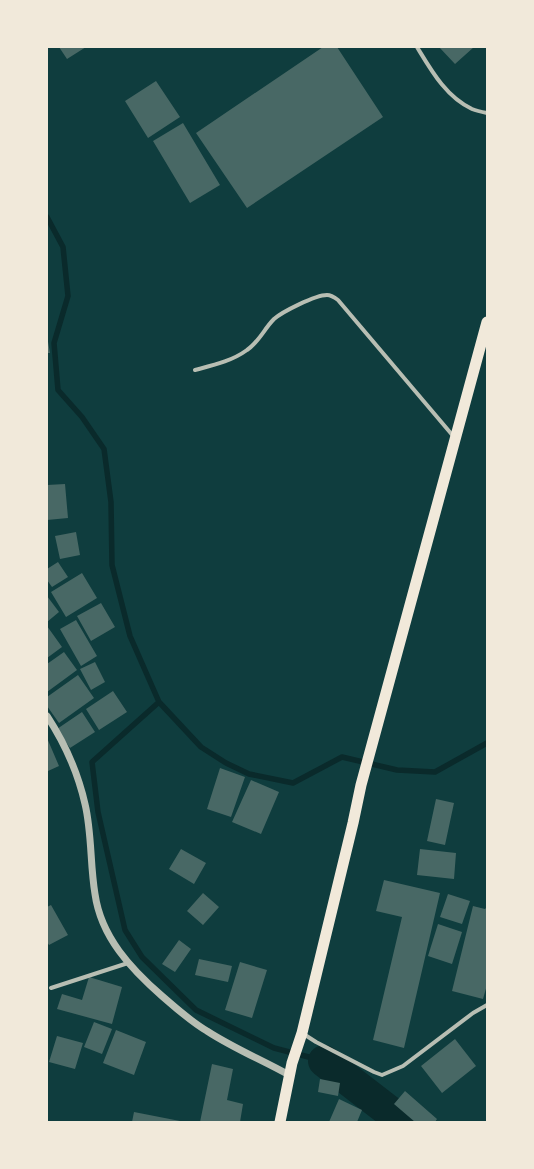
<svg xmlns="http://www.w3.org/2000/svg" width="534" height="1169" viewBox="0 0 534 1169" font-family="'DejaVu Sans',sans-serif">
  <rect width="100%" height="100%" fill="#0f3d3e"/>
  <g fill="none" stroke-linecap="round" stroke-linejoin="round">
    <path stroke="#0a2a2b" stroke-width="5.5" d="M47,217l16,30 5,49 -14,47 4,47 24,27 22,32 7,53 1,63 18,71 29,66 42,45 25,16 23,11 44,9 49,-26 55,13 38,2 52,-29
      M159,702l-67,60 6,50 27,118 17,27 54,53 78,38 50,13"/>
    <path stroke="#0a2a2b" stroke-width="32" d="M324,1061l79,61"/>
  </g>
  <path fill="#486865" d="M59,47h27l-19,12z
    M323,47h14l46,70 -136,91 -51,-75z
    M439,47h35l-19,17z
    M156,81l24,36 -32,21 -23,-37z
    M183,123l37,62 -30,18 -37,-62z
    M47,336l3,17h-3z
    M65,484l3,34 -21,2v-35z
    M76,532l4,23 -20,4 -5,-23z
    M58,562l10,15 -16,10 -5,-7v-11z
    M82,573l15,25 -31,19 -15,-25z
    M47,596l12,16 -12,10z
    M101,603l14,24 -24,14 -14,-25z
    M76,620l21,36 -16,10 -21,-37z
    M47,626l15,21 -15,11z
    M64,652l13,18 -30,22v-28z
    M95,662l10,20 -14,8 -11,-21z
    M78,675l16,23 -35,25 -12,-17v-9z
    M113,691l14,21 -28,18 -13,-21z
    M82,712l13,20 -25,16 -13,-19z
    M47,738l12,28 -11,5 -1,-3z
    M220,768l25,9 -14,40 -24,-8z
    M251,780l28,12 -18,42 -29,-12z
    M436,799l18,4 -9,42 -18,-4z
    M181,849l25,14 -12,21 -25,-15z
    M420,849l36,4 -2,26 -37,-4z
    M384,880l56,13 -36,155 -31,-8 29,-123 -26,-6z
    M203,893l16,14 -16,18 -16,-14z
    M448,894l22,7 -8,23 -22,-7z
    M51,905l17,30 -19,10 -2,-3v-35z
    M473,906l12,3 2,-2v78l-4,14 -31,-8z
    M438,924l24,8 -10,32 -24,-8z
    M179,940l12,9 -16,23 -13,-8z
    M199,959l33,7 -4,16 -33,-7z
    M240,962l27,8 -15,48 -27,-8z
    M89,977l33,10 -10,37 -55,-15 5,-15 20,6z
    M94,1022l18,7 -10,25 -18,-7z
    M116,1030l30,12 -12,33 -31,-12z
    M57,1036l26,7 -8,26 -26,-7z
    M455,1039l21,27 -34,27 -21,-27z
    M212,1064l21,5 -6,31 16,4 -3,18h-40z
    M320,1079l20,4 -2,13 -20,-4z
    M405,1091l32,28 -2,3h-20l-21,-18z
    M339,1099l23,11 -5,12h-28z
    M134,1112l46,9v1h-48z"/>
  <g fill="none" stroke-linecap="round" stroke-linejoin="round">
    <path stroke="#b8beb3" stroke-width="4" d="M417,47c14,23 29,50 55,62 5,2 10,3 15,4
      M195,370c19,-5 37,-9 52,-20 12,-8 17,-21 27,-31 8,-7 41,-24 53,-24 4,0 7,2 11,5l116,137
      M51,988l77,-25
      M302,1033l14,9 58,30 8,3 21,-9 70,-53 14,-8"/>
    <path stroke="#b8beb3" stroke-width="7" d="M47,716c17,26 31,57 38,88 7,29 5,61 10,90 6,43 36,75 67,102 14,12 28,25 45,35 26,17 55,29 82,44"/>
    <path stroke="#f1e9da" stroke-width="11" d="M280,1122l12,-59 10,-30 51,-210 8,-38 126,-463"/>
  </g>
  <rect width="534" height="1169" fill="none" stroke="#f1e9da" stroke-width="96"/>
</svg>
